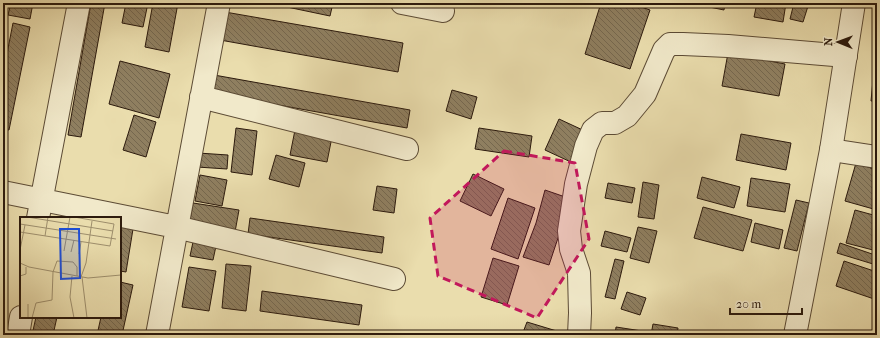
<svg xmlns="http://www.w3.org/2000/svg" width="880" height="338" viewBox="0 0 880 338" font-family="'IM FELL French Canon',serif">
  <defs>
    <pattern id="building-back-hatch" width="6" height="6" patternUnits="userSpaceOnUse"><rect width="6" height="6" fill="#8f7f60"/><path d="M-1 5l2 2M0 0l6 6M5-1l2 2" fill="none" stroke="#75674e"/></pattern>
  </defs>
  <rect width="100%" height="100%" fill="#eaddad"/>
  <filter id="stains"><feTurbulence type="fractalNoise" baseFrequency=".005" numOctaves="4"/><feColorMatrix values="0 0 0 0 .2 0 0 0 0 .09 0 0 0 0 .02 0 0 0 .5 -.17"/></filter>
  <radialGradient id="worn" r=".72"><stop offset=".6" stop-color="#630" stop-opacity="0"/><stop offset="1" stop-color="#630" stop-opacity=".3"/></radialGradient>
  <path fill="url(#building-back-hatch)" stroke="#2c1a0d" d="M11,3h22l-3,16 -22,-4z
    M91,3h14l-24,134 -13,-2z
    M126,3h22l-5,24 -21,-4z
    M153,3h25l-9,49 -24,-5z
    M268,3h65l-3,13z
    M601,3h29l20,7 -20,59 -45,-15z
    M696,3h29l-1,7 -29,-6z
    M757,3h29l-3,19 -29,-5z
    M794,3h15l-6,19 -13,-3z
    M225,12l178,31 -5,29 -178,-32z
    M13,23l17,4 -21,103 -6,-1v-55z
    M876,28h1v34h-3z
    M728,53l57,11 -6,32 -57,-10z
    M120,61l50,13 -11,44 -50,-14z
    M214,75l196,35 -3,18 -196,-35z
    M873,80h4v21h-6z
    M452,90l25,7 -6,22 -25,-8z
    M134,115l22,7 -10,35 -23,-7z
    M559,119l28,13 -14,31 -28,-13z
    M236,128l21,3 -5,44 -21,-3z
    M479,128l53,8 -3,21 -54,-8z
    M295,130l37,7 -5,25 -37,-7z
    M741,134l50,9 -5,27 -50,-10z
    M198,153l30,2 -1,14 -30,-2z
    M276,155l29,8 -6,24 -30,-8z
    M856,163l21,7v40l-32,-9z
    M473,174l31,15 -13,27 -31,-15z
    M200,175l27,5 -5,26 -27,-5z
    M702,177l38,10 -6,21 -37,-10z
    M751,178l39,6 -5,28 -38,-6z
    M643,182l16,3 -5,34 -16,-2z
    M608,183l27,5 -3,15 -27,-5z
    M377,186l20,3 -3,24 -21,-3z
    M545,190l26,9 -22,66 -26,-8 13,-34z
    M508,198l27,10 -17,51 -27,-10z
    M796,200l13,3 -12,48 -13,-3z
    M193,203l46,7 -4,22 -46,-7z
    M703,207l49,13 -9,31 -49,-13z
    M855,210l22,6v19l-4,15 -27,-7z
    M250,218l134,19 -2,16 -134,-19z
    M755,223l28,7 -4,19 -28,-7z
    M120,227l13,2 -7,43 -6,-1z
    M638,227l19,4 -8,32 -19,-5z
    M605,231l26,7 -4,14 -26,-6z
    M193,242l23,4 -3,14 -23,-4z
    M840,243l35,12 -2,9 -36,-11z
    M493,258l26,8 -12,39 -26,-8z
    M615,259l9,2 -9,38 -10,-2z
    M844,261l33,11v28l-41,-14z
    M226,264l25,2 -5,45 -24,-3z
    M189,267l27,4 -7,40 -27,-4z
    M120,282l13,3 -11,50h-25l4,-18h19z
    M262,291l100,14 -3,20 -99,-14z
    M627,292l19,6 -6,17 -19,-6z
    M36,317h21l-4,18h-21z
    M527,322l33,10 -1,3h-37z
    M653,324l25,4 -1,7h-26z
    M616,327l26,4 -1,4h-26z"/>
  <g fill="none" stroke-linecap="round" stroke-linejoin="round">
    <g stroke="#5c4b35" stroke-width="24">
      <path id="minor" d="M402,3l41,8
        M201,97l206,52
        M831,150l46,7
        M3,192l173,35 218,52
        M38,218l41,-215
        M18,335l3,-18
        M157,335l62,-332
        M579,335l1,-22 -1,-40 -8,-24 -2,-18 7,-47 10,-38 7,-16 9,-7h13l12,-7 18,-22 19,-44 6,-6h13l45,2 118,10"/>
    </g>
    <g stroke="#5c4b35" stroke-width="24">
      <path id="tertiary" d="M795,335l36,-185 23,-147"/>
    </g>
    <use href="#minor" stroke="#f1e9ca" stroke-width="22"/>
    <use href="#tertiary" stroke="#f1e9ca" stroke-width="22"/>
  </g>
  <path fill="#c2185b" fill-opacity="0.2" stroke="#c2185b" stroke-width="3" stroke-dasharray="8 5" stroke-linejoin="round" d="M504,151l71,12 14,76 -52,79 -99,-42 -8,-58z"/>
  <g transform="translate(20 217)">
    <rect width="101" height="101" fill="#eaddad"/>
    <path fill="none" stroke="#9e8f6d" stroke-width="1" d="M7,0l86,14M0,7l96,15M0,15l90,14 4,-22 -40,-7M25,19l3,-19M0,33l5,-25M44,34l6,-34M51,35l3,-12M59,37l2,-12M0,46l9,4 59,11 33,-3M0,59l6,-2v-7M52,59l-2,21 4,21M61,60l5,-14 6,-42M62,60l5,41M8,87v14M12,101l4,-15 16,-3 1,-28 4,-11 16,1 4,5v9"/>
    <path fill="#1d4ed8" fill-opacity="0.15" stroke="#1d4ed8" stroke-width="2" d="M40,12h19l1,49 -19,1z"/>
    <rect width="101" height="101" fill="none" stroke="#2c1a0d" stroke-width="2"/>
  </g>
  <rect width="880" height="338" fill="none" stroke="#eaddad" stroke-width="16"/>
  <rect x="4" y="4" width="872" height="330" fill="none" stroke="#2c1a0d" stroke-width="2"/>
  <rect x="8" y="8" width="864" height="322" fill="none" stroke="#2c1a0d"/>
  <g transform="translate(838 42) rotate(271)" stroke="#f1e9ca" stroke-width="3" paint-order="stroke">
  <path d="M0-3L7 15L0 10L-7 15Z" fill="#2c1a0d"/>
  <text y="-6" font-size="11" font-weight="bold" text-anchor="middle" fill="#2c1a0d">N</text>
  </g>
  <path d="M730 308v6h72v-6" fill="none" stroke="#2c1a0d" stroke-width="2"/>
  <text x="736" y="308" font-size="12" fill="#2c1a0d" stroke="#f1e9ca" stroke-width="3" paint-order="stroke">20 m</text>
  <rect width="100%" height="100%" filter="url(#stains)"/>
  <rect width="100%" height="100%" fill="url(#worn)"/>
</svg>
